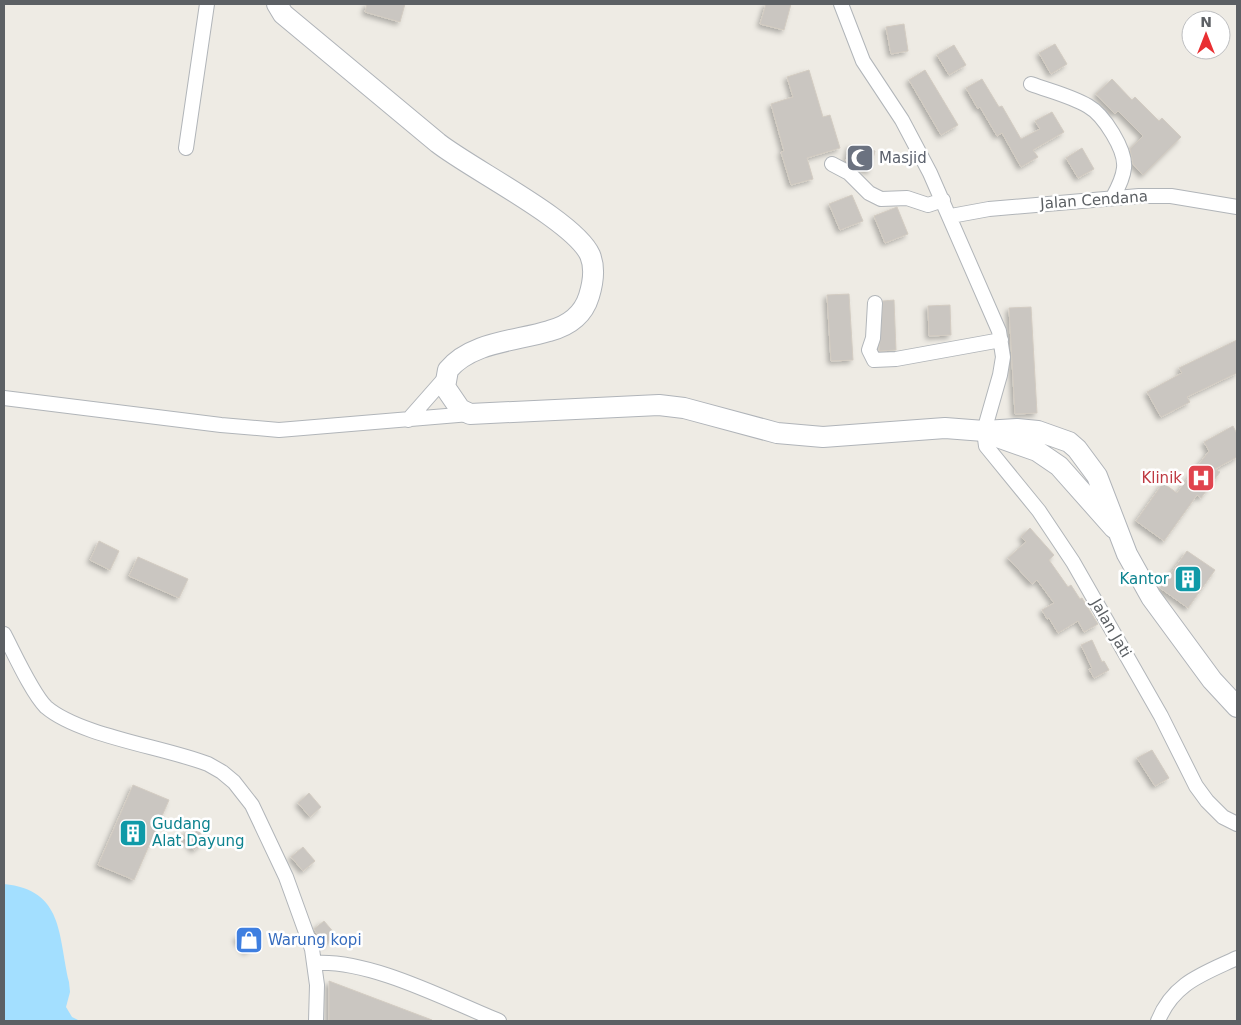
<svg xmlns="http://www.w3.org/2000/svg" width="1241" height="1025" viewBox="0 0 1241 1025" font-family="'DejaVu Sans',sans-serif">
  <defs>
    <filter id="shadow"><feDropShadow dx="-3" dy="3" stdDeviation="2.5" flood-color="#0004"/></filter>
  </defs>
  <rect width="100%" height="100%" fill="#eeebe4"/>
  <path fill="#a3dfff" d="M4,884c60,6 54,51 65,98l1,10 -4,15 6,10 8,4h-76z"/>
  <path fill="#cac6c1" stroke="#d3ccc2" filter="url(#shadow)" d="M367,4h38l-5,18 -35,-10z
    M766,4h25l-7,26 -24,-6z
    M904,24l4,27 -17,3 -5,-27z
    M1055,44l12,20 -16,10 -12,-21z
    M954,45l12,20 -17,10 -12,-20z
    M809,70l14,47 7,-2 10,33 -33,10 6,21 -22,6 -10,-33 3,-1 -13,-47 22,-7 -6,-20z
    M925,70l33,55 -17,10 -32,-55z
    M982,79l17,28 3,-1 19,33 19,-10 -5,-8 17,-9 12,20 -31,18 5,7 -17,10 -19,-34 -5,3 -17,-29 -2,2 -12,-21z
    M1112,79l20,21 3,-3 24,24 3,-3 19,19 -38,38 -10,-11 -3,-15 13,-13 -25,-25 -3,3 -19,-20z
    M850,145l25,6 -5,20 -14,-4 -10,-6z
    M1082,148l12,21 -16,9 -12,-20z
    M852,195l11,26 -23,9 -11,-26z
    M897,207l11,27 -23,9 -11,-27z
    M849,294l4,66 -22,1 -4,-66z
    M894,300l2,50 -17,1 4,-50z
    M950,305l1,30 -22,1 -1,-30z
    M1031,307l6,106 -22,1 -6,-106z
    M1237,340v33l-50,24 3,5 -29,15 -14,-25 35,-19 -3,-5z
    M1233,426l4,8v23l-22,12 5,3 -19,26 -4,-3 -33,46 -28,-20 27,-38 14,10 32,-42 -5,-9z
    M1030,528l24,27 -5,5 19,27 3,-2 9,14 2,-1 16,26 -14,8 -6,-11 -20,12 -9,-15 -2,1 -5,-9 12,-7 -17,-23 -5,4 -24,-26 18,-16 -5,-5z
    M99,541l20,10 -9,19 -20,-10z
    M1187,551l28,19 -27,38 -28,-20z
    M138,557l50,22 -9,19 -50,-22z
    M1092,640l10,22 2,-1 5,9 -15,8 -5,-9 3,-1 -11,-23z
    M1152,750l17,28 -14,8 -18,-28z
    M133,785l36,15 -35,80 -36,-15z
    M309,793l12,14 -11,10 -12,-14z
    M194,826l12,14 -12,10 -11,-14z
    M303,847l12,14 -12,10 -12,-14z
    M324,921l12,14 -12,10 -10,-16z
    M252,927l10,14 -16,11 -10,-14z
    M329,981l103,39v1h-103z"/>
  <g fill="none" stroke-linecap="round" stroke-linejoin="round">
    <g stroke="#b1b5b9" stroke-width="16">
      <path id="street" d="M841,4l22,57 39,59 28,53 69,158 4,26 -3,18 -16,56 2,15 53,65 34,51 88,154 35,70 11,15 16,16 14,7
        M1031,84c19,7 40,12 57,22 16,9 38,44 36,62 -1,10 -6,20 -11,29
        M186,148l21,-144
        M832,164l17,9 20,20 12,6 26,-1 21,7 15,-5
        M951,216l38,-7 150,-13h32l66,11
        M875,303l-2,35 -4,12 5,10 22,-1 105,-19
        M4,398l217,27 58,5 191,-16
        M408,420l37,-42
        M4,634c10,19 28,59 42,73 34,29 118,40 162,57l14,8 12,10 18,23 34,72 26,72 5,36 -1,36
        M314,963c56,-4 133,37 185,58
        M1158,1021c15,-38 45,-47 79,-63"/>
    </g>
    <g stroke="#b0b4b9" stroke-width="22">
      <path id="secondary" d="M277,4l6,10 155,129c33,26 137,78 152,112 5,12 3,28 -1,41 -6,20 -21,30 -40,35 -33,10 -78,11 -101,39l-3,17 15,22 10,5 189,-9 25,3 93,25 46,4 122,-9 39,3 33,-2 21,2 31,11 8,7 20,27 30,78 24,43 61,83 25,27
        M986,433l51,18 22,15 55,62"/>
    </g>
    <use href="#street" stroke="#fff" stroke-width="14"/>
    <use href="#secondary" stroke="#fff" stroke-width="20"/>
  </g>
  <defs>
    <g id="mosque-square" transform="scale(1.4375)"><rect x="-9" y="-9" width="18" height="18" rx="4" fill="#6b7280" stroke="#fff"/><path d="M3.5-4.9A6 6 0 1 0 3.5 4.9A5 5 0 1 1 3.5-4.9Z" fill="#fff"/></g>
    <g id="hospital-square" transform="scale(1.4375)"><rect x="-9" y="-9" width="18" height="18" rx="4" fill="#e0444e" stroke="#fff"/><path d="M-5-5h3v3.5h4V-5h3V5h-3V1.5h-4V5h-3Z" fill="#fff"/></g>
    <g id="building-square" transform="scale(1.4375)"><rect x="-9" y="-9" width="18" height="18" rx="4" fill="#0f9aa8" stroke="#fff"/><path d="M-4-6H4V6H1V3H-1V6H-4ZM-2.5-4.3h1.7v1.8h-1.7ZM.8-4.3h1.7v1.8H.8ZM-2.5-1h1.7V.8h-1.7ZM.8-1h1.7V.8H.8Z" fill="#fff"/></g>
    <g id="shop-square" transform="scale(1.4375)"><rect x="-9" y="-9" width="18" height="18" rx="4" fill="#3f7fe0" stroke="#fff"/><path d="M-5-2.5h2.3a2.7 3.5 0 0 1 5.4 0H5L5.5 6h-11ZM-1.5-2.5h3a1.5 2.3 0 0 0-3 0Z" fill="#fff"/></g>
  </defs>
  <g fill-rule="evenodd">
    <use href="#mosque-square" x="860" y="158"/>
    <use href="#hospital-square" x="1201" y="478"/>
    <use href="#building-square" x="1188" y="579"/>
    <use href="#building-square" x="133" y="833"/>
    <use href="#shop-square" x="249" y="940"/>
  </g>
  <g text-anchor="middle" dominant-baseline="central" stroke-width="5" stroke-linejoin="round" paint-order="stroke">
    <g font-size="15" fill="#5b616d" stroke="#fff" text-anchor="start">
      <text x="879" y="158">Masjid</text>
    </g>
    <g font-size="15" fill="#5c6064" stroke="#fff">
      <text transform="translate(1094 200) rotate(-4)">Jalan Cendana</text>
      <text transform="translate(1111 628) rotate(60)">Jalan Jati</text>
    </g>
    <g font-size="15" fill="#be3a42" stroke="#fff" text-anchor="end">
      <text x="1182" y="478">Klinik</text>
    </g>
    <g font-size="15" fill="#0d838f" stroke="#fff" text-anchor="end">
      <text x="1169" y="579">Kantor</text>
      <text x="152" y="824" text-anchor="start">Gudang<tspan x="152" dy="17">Alat Dayung</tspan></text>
    </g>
    <g font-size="15" fill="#366cbe" stroke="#fff" text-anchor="start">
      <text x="268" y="940">Warung kopi</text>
    </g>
  </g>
  <rect width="1241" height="1025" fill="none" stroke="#5c6064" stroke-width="10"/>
  <g transform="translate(1206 35)"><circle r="24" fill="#ffffff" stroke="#bebfc1"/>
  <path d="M0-4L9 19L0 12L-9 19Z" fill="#e92f32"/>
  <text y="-8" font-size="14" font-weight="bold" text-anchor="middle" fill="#5c6064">N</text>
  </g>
</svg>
